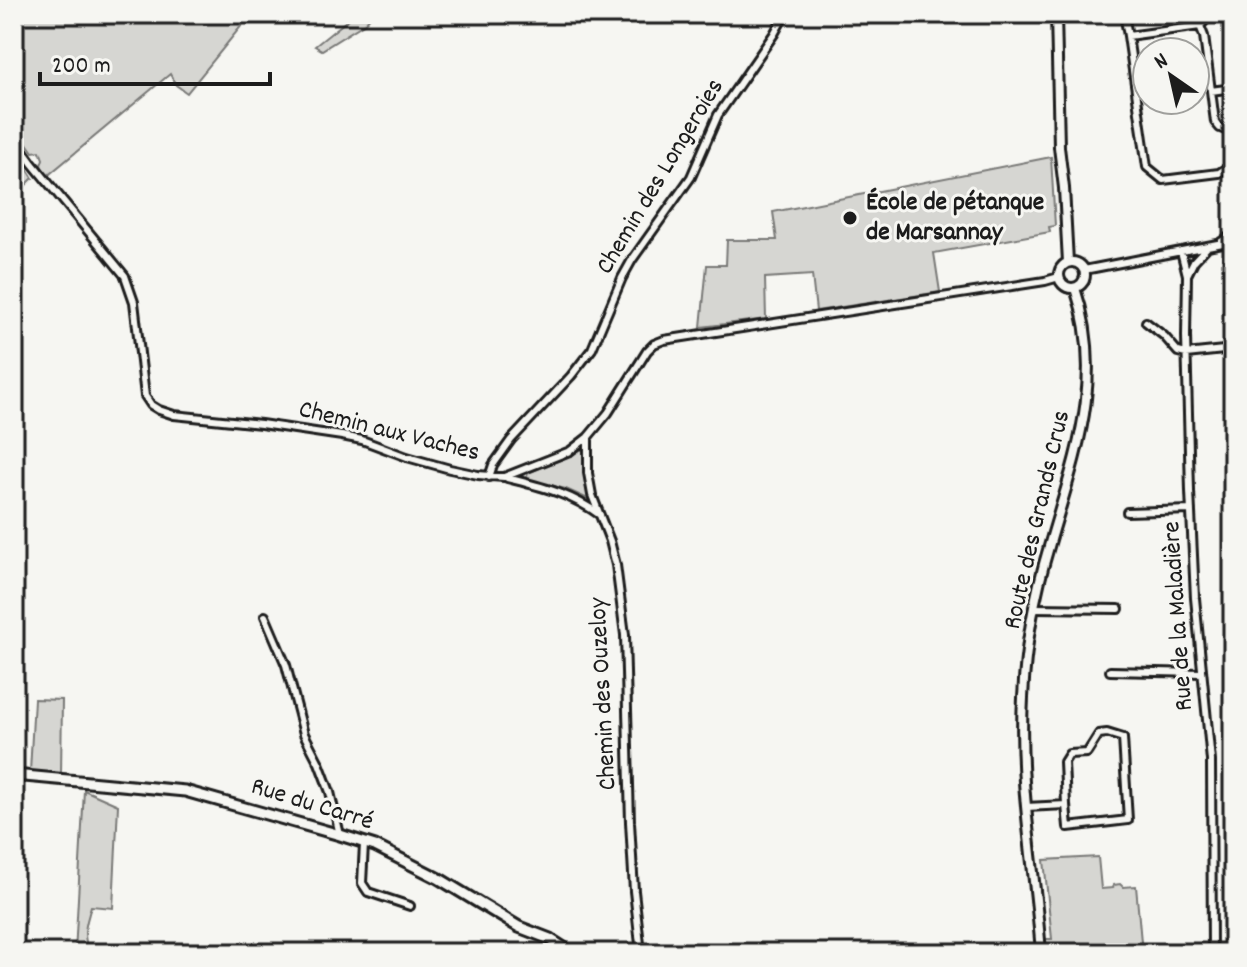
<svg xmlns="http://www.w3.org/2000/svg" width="1247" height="967" viewBox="0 0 1247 967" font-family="Dekko,sans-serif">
  <rect width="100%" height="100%" fill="#f6f6f2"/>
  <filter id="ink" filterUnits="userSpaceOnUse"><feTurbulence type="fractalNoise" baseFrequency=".0125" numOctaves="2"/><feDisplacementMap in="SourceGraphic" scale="16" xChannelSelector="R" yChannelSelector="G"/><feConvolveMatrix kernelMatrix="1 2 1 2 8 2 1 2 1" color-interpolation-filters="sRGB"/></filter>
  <g filter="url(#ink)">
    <path fill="#d6d6d2" stroke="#797977" stroke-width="2" d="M14,14h237l-64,79 -11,-8 -6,-11 -124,103 -5,-12 2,-6 -3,-8 -7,1 -19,-27z
      M355,14h18l-8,9 -43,27 -7,-4z
      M1051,157l4,69 -6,1 1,5 -116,21 6,39 -124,19 -4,-36 -47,3 1,41 -65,8 6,-62h19l1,-25h50l-4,-28z
      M28,170l5,8 -19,19v-23z
      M580,450h4l4,49 -22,-10 -40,-9 2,-7 37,-15z
      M34,699l28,1 -1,75 -31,-3z
      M84,790l34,15 -5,103 -22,-2c-5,19 -10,28 -1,47h-15z
      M1098,857l3,32 12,-1 1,-3 6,-1 3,3 13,-1 6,67h-97l-1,-14h8l-8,-79z"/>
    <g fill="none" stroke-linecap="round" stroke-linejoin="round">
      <g stroke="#1c1c1c" stroke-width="12">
        <path id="minor" d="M1124,14l4,22
          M1211,14l-11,12 4,10 11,86 5,6 13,5
          M1200,26l-72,10 19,131 16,13 56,-7 9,-6 5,-13
          M1211,91l22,-3
          M14,138l18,25 93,113 9,26 11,94 6,9 8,5 15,5 87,9 81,12 20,4 45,17 43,12 28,6 26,2 66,-26 18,-14 20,-24 39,-62 7,-7 10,-4 381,-59 14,-4
          M1221,242l12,-8
          M1181,251l6,24 -1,61 4,155 5,107 16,163 1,192
          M1084,270l149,-29
          M1187,275l7,-14 14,-15
          M1146,322l18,14 14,16 8,2 38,-4
          M588,437v36l4,22 18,46 6,24 9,70 5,187 4,69 7,62
          M489,477l4,-12 18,-25 60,-64 21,-27 30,-71 10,-18 59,-83 27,-62 56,-81 11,-20
          M507,478c35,9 63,15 93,37
          M1127,512l64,-2
          M1034,608l85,1
          M265,616l21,49 18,69 15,29 11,29 10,43
          M1110,671l92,2
          M1026,807l40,-2 2,22 60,-7 -5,-82 -16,-5 -8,1 -12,19 -18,1 -5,8 2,43
          M364,844l-2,39 6,9 42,14"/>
      </g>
      <g stroke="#1c1c1c" stroke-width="14">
        <path id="tertiary" d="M1056,14l3,133 5,41 4,74
          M1059 275a13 13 0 1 1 26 0a13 13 0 1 1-26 0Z
          M1041,953c-6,-85 -23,-169 -18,-255 2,-52 12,-105 27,-155 25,-87 56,-164 25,-255"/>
      </g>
      <g stroke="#1c1c1c" stroke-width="15">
        <path id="secondary" d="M14,775l171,16 155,44 35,11 63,32 81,49 31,12 22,14"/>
      </g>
      <use href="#minor" stroke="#f6f6f2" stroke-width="6"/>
      <use href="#tertiary" stroke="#f6f6f2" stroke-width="8"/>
      <use href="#secondary" stroke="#f6f6f2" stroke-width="9"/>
    </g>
  </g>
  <circle fill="#1c1c1c" stroke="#f6f6f2" stroke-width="3" cx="850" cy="218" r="8"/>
  <g text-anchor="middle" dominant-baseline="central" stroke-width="6" stroke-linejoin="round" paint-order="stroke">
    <g font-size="26" fill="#1c1c1c" stroke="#f6f6f2">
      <text transform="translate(661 177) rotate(-59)">Chemin des Longeroies</text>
      <text transform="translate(389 432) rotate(14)">Chemin aux Vaches</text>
      <text transform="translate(1038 520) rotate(-77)">Route des Grands Crus</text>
      <text transform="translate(1179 616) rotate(-94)">Rue de la Maladière</text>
      <text transform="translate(604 694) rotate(-93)">Chemin des Ouzeloy</text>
      <text transform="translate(312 805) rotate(17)">Rue du Carré</text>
    </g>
    <g font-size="26" font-weight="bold" fill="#1c1c1c" stroke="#f6f6f2" text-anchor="start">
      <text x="866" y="203">École de pétanque<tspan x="866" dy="30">de Marsannay</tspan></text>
    </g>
  </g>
  <rect width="1247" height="967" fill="none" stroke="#f6f6f2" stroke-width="48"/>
  <rect x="24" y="24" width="1199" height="919" fill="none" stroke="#1c1c1c" stroke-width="3" filter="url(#ink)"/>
  <g transform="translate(1171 76) rotate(326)"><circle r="38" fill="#f6f6f2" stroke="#9f9f9c" stroke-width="2"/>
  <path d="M0-6L14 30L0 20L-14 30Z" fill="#1c1c1c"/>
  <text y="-12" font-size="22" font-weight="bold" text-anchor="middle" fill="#1c1c1c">N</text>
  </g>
  <path d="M40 72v12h230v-12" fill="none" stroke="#1c1c1c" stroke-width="4"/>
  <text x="52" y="72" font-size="24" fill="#1c1c1c" stroke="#f6f6f2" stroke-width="6" paint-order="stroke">200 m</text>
</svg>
